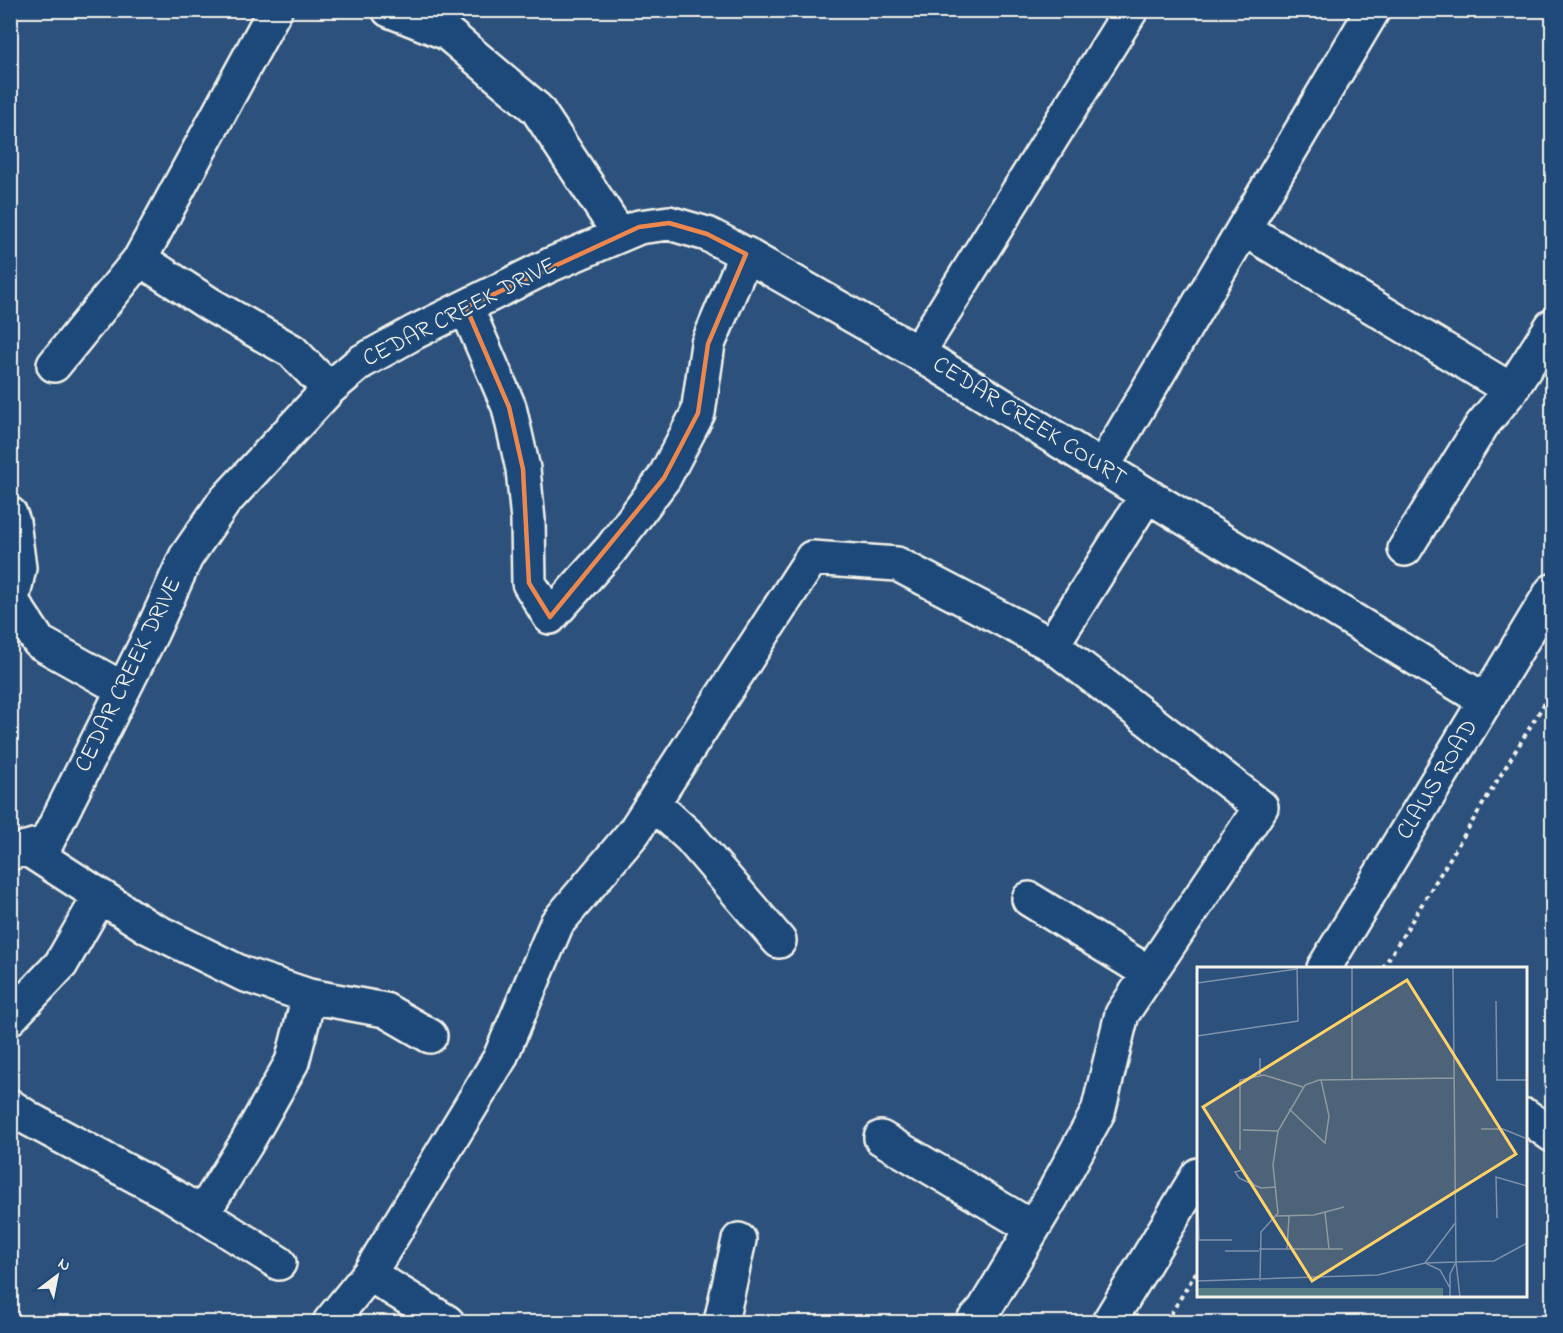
<svg xmlns="http://www.w3.org/2000/svg" width="1563" height="1333" viewBox="0 0 1563 1333" font-family="'Indie Flower',sans-serif">
  <rect width="100%" height="100%" fill="#2d517d"/>
  <filter id="ink" filterUnits="userSpaceOnUse"><feTurbulence type="fractalNoise" baseFrequency=".0167" numOctaves="2"/><feDisplacementMap in="SourceGraphic" scale="12" xChannelSelector="R" yChannelSelector="G"/><feConvolveMatrix kernelMatrix="1 2 1 2 8 2 1 2 1" color-interpolation-filters="sRGB"/></filter>
  <g filter="url(#ink)">
    <g fill="none" stroke-linecap="round" stroke-linejoin="round">
      <g stroke="#f4f1e8" stroke-width="38">
        <path id="minor" d="M389,10l58,23 90,76 83,126
          M1244,229l267,161
          M140,259l71,46 81,46 37,38
          M466,307l43,100 14,62 5,51 1,63 21,34 61,-68 53,-71 34,-65 10,-69 38,-90
          M918,353l213,-343
          M54,365l86,-106 135,-249
          M1102,468l271,-458
          M10,514l3,8 6,46 -7,32
          M1405,549l77,-124 29,-35 41,-64
          M10,598l29,44 84,47
          M1052,645l95,-150
          M653,803l37,34 89,104
          M26,848l122,79 95,47 66,22 76,14 45,26
          M10,853l37,-11 105,-210 34,-75 38,-55 105,-113 32,-27 54,-30 135,-67 89,-38 30,-4 38,11 27,14 184,105 229,142 339,206
          M1029,899l120,74
          M10,1018l51,-54 39,-68
          M10,1106l21,14 142,76 106,67
          M1526,1116l26,19
          M881,1138l152,90
          M202,1214l44,-70 46,-82 17,-66
          M330,1322l39,-48
          M447,1322l-78,-48 131,-216 57,-135 77,-91 178,-274 85,6 155,81 209,162 -139,207 -24,98 -47,86 -67,112 -11,12
          M721,1322l18,-82"/>
      </g>
      <g stroke="#f4f1e8" stroke-width="38">
        <path id="major" d="M1324,968l228,-377
          M1109,1322l89,-147"/>
      </g>
      <path stroke="#f4f1e8" stroke-width="4" stroke-dasharray="4.5 4.5" stroke-linecap="butt" d="M1383,968l169,-277
        M1166,1322l32,-53"/>
      <use href="#minor" stroke="#1f4a7a" stroke-width="33"/>
      <use href="#major" stroke="#1f4a7a" stroke-width="33"/>
    </g>
  </g>
  <path fill="none" stroke="#ec874e" stroke-width="4.5" stroke-linejoin="round" d="M669,223l38,11 39,20 -38,90 -10,69 -34,65 -114,139 -21,-34 -6,-114 -14,-62 -43,-100 173,-80z"/>
  <g text-anchor="middle" dominant-baseline="central" stroke-width="4.5" stroke-linejoin="round" paint-order="stroke">
    <g font-size="24" fill="#f4f1e8" stroke="#1f4a7a">
      <text transform="translate(460 313) rotate(-27)">CEDAR CREEK DRIVE</text>
      <text transform="translate(1029 422) rotate(32)">CEDAR CREEK COURT</text>
      <text transform="translate(129 675) rotate(-64)">CEDAR CREEK DRIVE</text>
      <text transform="translate(1438 780) rotate(-59)">CLAUS ROAD</text>
    </g>
  </g>
  <g transform="translate(1197 967)">
    <rect width="330" height="330" fill="#2d517d"/>
    <path d="M0,321h246v8l-246,1z" fill="#567d83"/>
    <path fill="none" stroke="#7d91a8" stroke-width="1.5" d="M256,0l3,295 4,35M0,16l100,-14M299,34l1,79h30M0,69l101,-15 -1,-54M63,91v18M155,112v-112M92,142l36,34 4,-27 -8,-36M330,158v87M284,162h22l22,9M46,163l35,1M43,183v-70l24,-5 39,12M0,204l2,69M57,218l-12,-15 -7,2 4,6 15,7 7,3 15,-1M128,245l4,37M79,249l38,-1 30,-8M300,251l-1,-41 31,9M0,273h35M62,282h84M90,283l2,-34M28,284h34M259,295l38,-1 33,-18M0,314l181,-6 47,-12 31,-1M63,314l1,-49 17,-19 -5,-48 5,-34 27,-46 14,-5 135,-2M253,321l-10,-18 -15,-7 31,-41M253,330v-23l6,-12"/>
    <path fill="#ffd166" fill-opacity="0.15" stroke="#ffd166" stroke-width="3" d="M210,13l109,174 -204,127 -109,-174z"/>
    <rect width="330" height="330" fill="none" stroke="#f4f1e8" stroke-width="3"/>
  </g>
  <rect width="1563" height="1333" fill="none" stroke="#1f4a7a" stroke-width="36"/>
  <rect x="18" y="18" width="1527" height="1297" fill="none" stroke="#f4f1e8" stroke-width="2" filter="url(#ink)"/>
  <g transform="translate(57 1276) rotate(32)" stroke="#1f4a7a" stroke-width="4.5" paint-order="stroke">
  <path d="M0-4.5L10 22L0 15L-10 22Z" fill="#f4f1e8"/>
  <text y="-9" font-size="16" font-weight="bold" text-anchor="middle" fill="#f4f1e8">N</text>
  </g>
</svg>
